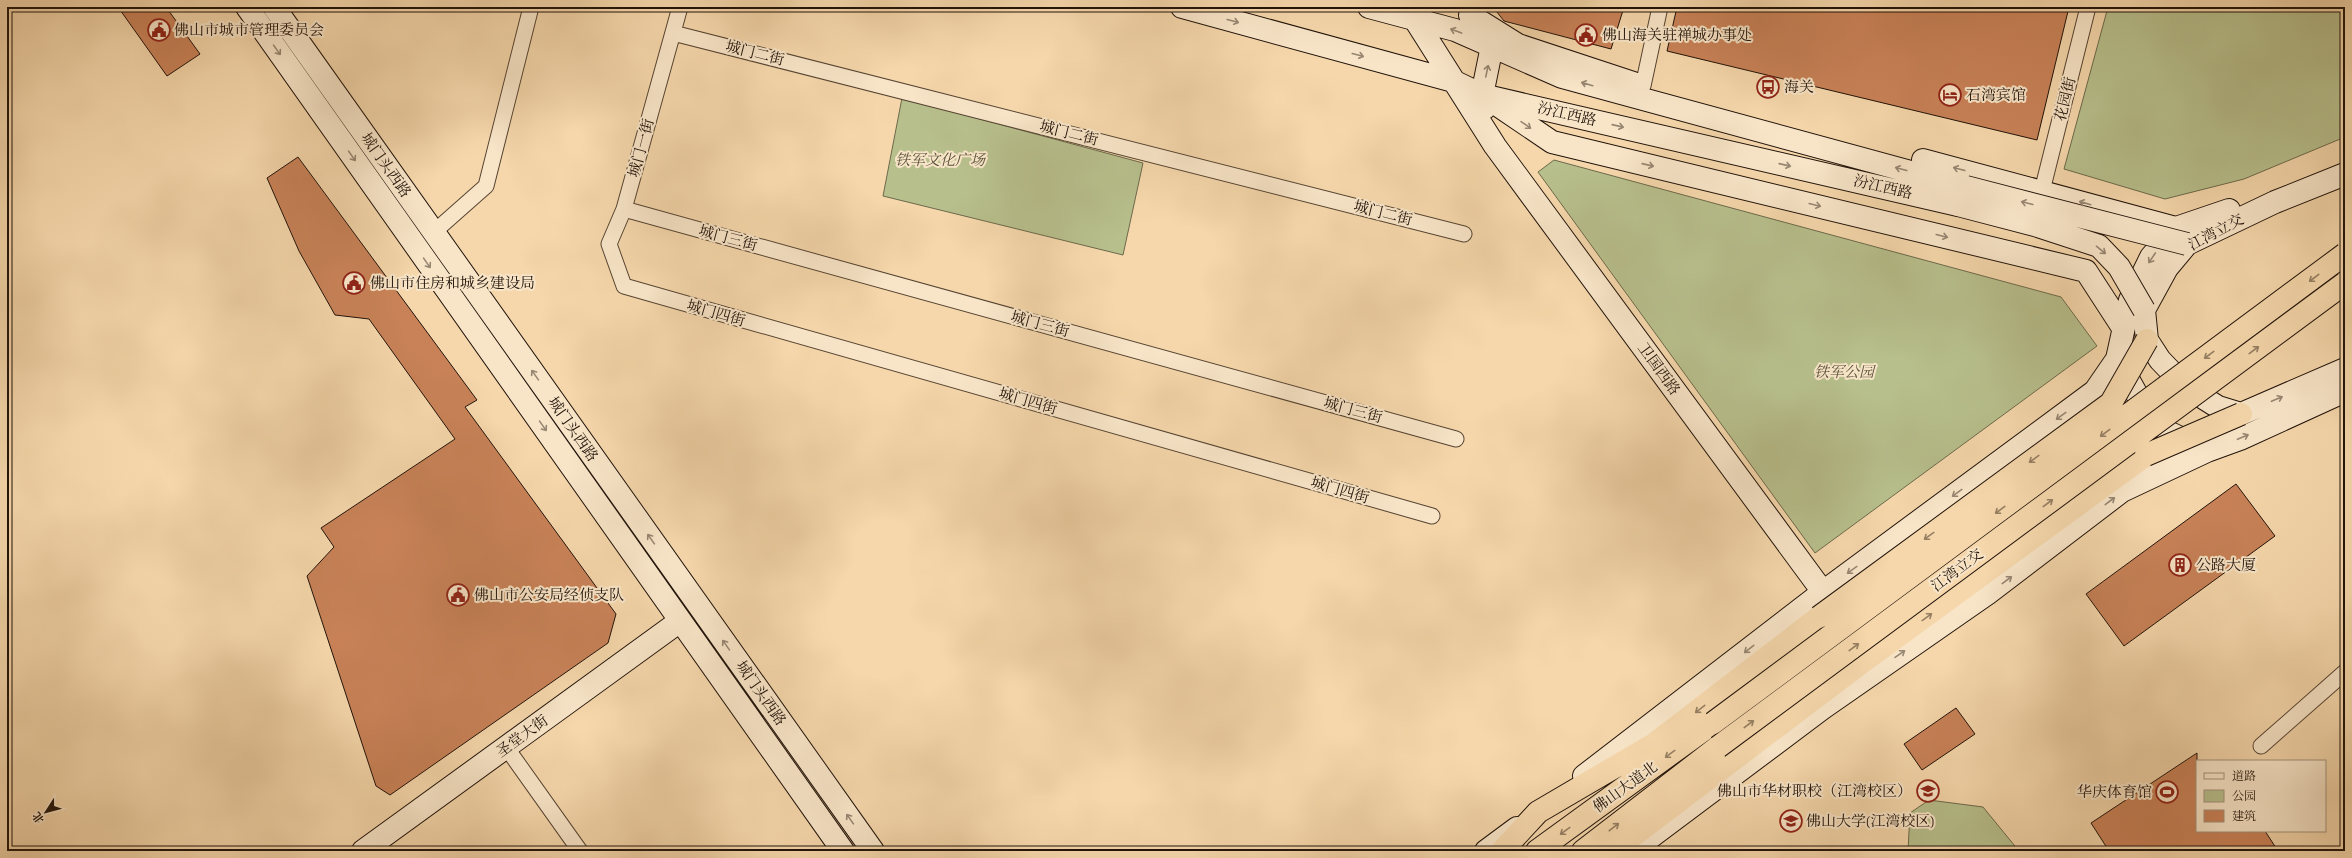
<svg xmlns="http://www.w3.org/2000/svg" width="2352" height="858" viewBox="0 0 2352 858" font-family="Alegreya,'Noto Serif SC',serif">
  <rect width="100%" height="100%" fill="#f5d7ab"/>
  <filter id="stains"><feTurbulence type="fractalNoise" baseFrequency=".005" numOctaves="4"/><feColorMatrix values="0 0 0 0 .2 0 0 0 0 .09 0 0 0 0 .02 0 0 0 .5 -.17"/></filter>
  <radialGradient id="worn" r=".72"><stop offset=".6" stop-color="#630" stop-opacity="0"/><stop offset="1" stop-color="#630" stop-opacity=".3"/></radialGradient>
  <path fill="#b7bf8c" stroke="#6c694b" d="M2108,7h237v130l-101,42 -79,20 -101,-30z
    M902,98l241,65 -20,92 -240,-59z
    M1554,160l507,137 36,49 -282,207 -277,-381z
    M1929,800l54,7 36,44h-111l2,-38z"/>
  <path fill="#c98258" stroke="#21130a" d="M118,7h48l34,47 -33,22z
    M1493,7h131l-13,42 -107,-28z
    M1677,7h392l-32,133 -370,-89z
    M298,157l179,243 -12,7 151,207 -8,29 -218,152 -14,-9 -69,-210 27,-29 -13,-19 134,-89 -86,-120 -34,-4 -36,-64 -32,-73z
    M2236,484l39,52 -151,110 -38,-52z
    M1956,708l19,26 -53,36 -18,-26z
    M2197,753v78h68l13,20h-169l-18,-28z"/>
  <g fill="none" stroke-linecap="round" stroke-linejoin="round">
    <g stroke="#564432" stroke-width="17">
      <path id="street" d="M680,7l-56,202 -15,35 15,42 808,230
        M673,33l791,201
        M1643,86l17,-79
        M2042,191l46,-184
        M624,209l832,230
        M434,232l52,-46 45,-179
        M2261,746l84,-74
        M506,747l74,104"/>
    </g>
    <g stroke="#21130a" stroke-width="24">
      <path id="secondary" d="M247,7l596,844
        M274,7l599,844
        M1182,7l271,74 29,14 476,110
        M1369,7l86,23 107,47 404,110
        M1407,7l88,139 328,446
        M1470,15l48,30 118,39
        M1493,102l59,40 534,129 37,57
        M1485,108l-3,-13 10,-49
        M1923,160l253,68
        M2345,174l-70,28 -88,42 -20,24 -23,42 3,30 13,20 26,27 32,20 23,7 104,-45
        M2197,446l-29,-14 -32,-39 -19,-34 13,-59 21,-43 25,-29 53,-18
        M1584,776l239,-184 272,-201 22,-32
        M363,851l317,-230
        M1486,851l31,-23
        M1632,851l191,-143 164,-114 135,-103 85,-40 33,-12 105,-48"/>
    </g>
    <g stroke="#21130a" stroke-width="24">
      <path id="highway" d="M1502,851l36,-39 116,-68 165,-127
        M1537,851l176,-128
        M1583,851l135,-104
        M1613,851l247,-187 286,-209"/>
    </g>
    <use href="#street" stroke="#f8e5c8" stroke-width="15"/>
    <use href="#secondary" stroke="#f8e5c8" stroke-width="22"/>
    <use href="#highway" stroke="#f5d7ab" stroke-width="22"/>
    <g stroke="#21130a" stroke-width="24" stroke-linecap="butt">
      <path id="secondary-bridge" d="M1966,187l221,57
        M1958,205l80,21 61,20 20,21 25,43"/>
    </g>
    <g stroke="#21130a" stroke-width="24" stroke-linecap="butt">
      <path id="highway-bridge" d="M2146,455l95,-41
        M1819,617l292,-214 36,-63
        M1713,723l632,-469
        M1718,747l627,-464"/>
    </g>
    <use href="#secondary-bridge" stroke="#f8e5c8" stroke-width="22"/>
    <use href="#highway-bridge" stroke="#f5d7ab" stroke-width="22"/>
  </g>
  <defs><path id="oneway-shaft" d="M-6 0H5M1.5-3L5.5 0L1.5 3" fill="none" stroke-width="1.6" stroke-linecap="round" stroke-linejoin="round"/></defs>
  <g stroke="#978672">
    <use href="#oneway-shaft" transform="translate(1233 21) rotate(15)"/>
    <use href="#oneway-shaft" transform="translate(1456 31) rotate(-160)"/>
    <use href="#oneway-shaft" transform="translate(277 50) rotate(55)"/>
    <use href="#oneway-shaft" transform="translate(1358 55) rotate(15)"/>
    <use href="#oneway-shaft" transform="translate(1487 71) rotate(-78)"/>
    <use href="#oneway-shaft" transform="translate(1587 84) rotate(-164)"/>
    <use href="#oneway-shaft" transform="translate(1526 125) rotate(35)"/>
    <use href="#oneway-shaft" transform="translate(1618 126) rotate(13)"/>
    <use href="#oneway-shaft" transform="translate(352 156) rotate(55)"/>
    <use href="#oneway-shaft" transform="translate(1648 165) rotate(13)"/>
    <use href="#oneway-shaft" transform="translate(1785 165) rotate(13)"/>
    <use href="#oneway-shaft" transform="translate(1901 169) rotate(-165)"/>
    <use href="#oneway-shaft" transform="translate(1959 169) rotate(-165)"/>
    <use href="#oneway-shaft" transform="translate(2027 203) rotate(-166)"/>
    <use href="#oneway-shaft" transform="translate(2085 203) rotate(-164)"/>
    <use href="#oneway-shaft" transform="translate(1815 205) rotate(14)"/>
    <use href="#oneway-shaft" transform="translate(1942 236) rotate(14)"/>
    <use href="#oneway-shaft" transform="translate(2101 250) rotate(39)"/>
    <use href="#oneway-shaft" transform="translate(2152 258) rotate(124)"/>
    <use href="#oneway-shaft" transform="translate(427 263) rotate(55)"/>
    <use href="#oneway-shaft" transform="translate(535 375) rotate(-125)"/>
    <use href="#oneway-shaft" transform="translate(2277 399) rotate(-23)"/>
    <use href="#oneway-shaft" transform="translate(2061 416) rotate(144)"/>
    <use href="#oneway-shaft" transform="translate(543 426) rotate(55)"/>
    <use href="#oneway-shaft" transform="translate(2243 437) rotate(-23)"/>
    <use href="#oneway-shaft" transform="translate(1957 493) rotate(144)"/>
    <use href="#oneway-shaft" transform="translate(2110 501) rotate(-37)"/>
    <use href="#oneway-shaft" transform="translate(651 539) rotate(-125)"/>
    <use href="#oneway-shaft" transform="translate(1852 570) rotate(144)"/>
    <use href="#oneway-shaft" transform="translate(2007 580) rotate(-37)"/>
    <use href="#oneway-shaft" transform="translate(726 645) rotate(-125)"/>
    <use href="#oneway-shaft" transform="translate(1749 649) rotate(142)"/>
    <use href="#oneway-shaft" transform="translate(1900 654) rotate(-35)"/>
    <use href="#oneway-shaft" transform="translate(850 819) rotate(-125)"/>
  </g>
  <g stroke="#967f63">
    <use href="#oneway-shaft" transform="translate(2314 278) rotate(143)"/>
    <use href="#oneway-shaft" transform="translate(2254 350) rotate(-37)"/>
    <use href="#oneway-shaft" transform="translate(2209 355) rotate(143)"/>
    <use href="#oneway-shaft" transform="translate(2105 433) rotate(143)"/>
    <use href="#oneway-shaft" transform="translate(2034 459) rotate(144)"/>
    <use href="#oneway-shaft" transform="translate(2048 503) rotate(-37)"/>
    <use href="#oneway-shaft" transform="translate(2000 510) rotate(143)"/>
    <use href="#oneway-shaft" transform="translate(1929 536) rotate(144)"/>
    <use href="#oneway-shaft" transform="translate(1927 617) rotate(-36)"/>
    <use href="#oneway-shaft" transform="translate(1854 647) rotate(-37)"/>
    <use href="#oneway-shaft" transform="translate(1700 709) rotate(142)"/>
    <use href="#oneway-shaft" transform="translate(1749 724) rotate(-37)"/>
    <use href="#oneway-shaft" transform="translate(1670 754) rotate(144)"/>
    <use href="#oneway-shaft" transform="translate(1614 827) rotate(-38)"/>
    <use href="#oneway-shaft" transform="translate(1565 831) rotate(144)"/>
  </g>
  <defs>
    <g id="civic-ring" transform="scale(1.15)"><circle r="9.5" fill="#f8e5c8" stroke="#8f2418" stroke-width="1.5"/><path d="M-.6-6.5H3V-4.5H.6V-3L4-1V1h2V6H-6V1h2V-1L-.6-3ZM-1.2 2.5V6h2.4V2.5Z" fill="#8f2418"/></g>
    <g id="bus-ring" transform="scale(1.15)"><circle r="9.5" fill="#f8e5c8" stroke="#8f2418" stroke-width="1.5"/><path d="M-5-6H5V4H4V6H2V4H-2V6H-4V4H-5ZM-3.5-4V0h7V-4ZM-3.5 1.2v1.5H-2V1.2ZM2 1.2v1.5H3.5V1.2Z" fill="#8f2418"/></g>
    <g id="hotel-ring" transform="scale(1.15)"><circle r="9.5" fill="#f8e5c8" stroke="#8f2418" stroke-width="1.5"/><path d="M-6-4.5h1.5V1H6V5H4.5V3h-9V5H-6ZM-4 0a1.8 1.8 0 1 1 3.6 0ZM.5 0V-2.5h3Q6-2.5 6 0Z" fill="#8f2418"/></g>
    <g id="building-ring" transform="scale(1.15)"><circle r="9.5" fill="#f8e5c8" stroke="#8f2418" stroke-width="1.5"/><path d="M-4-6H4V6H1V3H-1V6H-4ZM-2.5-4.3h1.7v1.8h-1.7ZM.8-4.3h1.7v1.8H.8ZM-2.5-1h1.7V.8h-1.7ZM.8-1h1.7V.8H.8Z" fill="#8f2418"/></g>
    <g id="school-ring" transform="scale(1.15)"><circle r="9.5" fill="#f8e5c8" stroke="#8f2418" stroke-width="1.5"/><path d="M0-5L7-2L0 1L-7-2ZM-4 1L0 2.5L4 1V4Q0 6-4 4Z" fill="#8f2418"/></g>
    <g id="stadium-ring" transform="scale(1.15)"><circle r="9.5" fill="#f8e5c8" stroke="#8f2418" stroke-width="1.5"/><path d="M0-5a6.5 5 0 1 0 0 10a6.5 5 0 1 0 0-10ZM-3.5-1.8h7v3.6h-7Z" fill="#8f2418"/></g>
    <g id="university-ring" transform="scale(1.15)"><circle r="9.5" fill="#f8e5c8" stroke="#8f2418" stroke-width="1.5"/><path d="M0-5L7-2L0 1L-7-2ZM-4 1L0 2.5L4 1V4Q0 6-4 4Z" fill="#8f2418"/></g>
  </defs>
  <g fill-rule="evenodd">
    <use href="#civic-ring" x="159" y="30"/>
    <use href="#civic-ring" x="1586" y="35"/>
    <use href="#bus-ring" x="1768" y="87"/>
    <use href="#hotel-ring" x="1950" y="95"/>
    <use href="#civic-ring" x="354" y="283"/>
    <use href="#building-ring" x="2180" y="565"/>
    <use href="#civic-ring" x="458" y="595"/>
    <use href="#school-ring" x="1928" y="791"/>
    <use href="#stadium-ring" x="2167" y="792"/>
    <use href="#university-ring" x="1791" y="821"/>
  </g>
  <g text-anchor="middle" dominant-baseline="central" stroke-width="4" stroke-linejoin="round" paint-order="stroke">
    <g font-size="15" fill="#21130a" stroke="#f8e5c8" text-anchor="start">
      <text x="174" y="30">佛山市城市管理委员会</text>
      <text x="1602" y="35">佛山海关驻禅城办事处</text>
      <text x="1784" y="87">海关</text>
      <text x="1966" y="95">石湾宾馆</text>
      <text x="370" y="283">佛山市住房和城乡建设局</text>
      <text x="2196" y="565">公路大厦</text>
      <text x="474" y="595">佛山市公安局经侦支队</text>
      <text x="1912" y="791" text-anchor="end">佛山市华材职校（江湾校区）</text>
      <text x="2152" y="792" text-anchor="end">华庆体育馆</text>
      <text x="1806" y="821">佛山大学(江湾校区)</text>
    </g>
    <g font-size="15" fill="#21130a" stroke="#f8e5c8">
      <text transform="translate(755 53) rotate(14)">城门二街</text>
      <text transform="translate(2065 99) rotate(-76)">花园街</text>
      <text transform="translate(1567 114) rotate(13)">汾江西路</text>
      <text transform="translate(1069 133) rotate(14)">城门二街</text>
      <text transform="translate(641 148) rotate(-75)">城门一街</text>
      <text transform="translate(386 165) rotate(55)">城门头西路</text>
      <text transform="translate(1883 187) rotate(13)">汾江西路</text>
      <text transform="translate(1383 213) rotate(14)">城门二街</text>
      <text transform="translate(2216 232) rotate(-28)">江湾立交</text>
      <text transform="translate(728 238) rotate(15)">城门三街</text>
      <text transform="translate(716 313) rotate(16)">城门四街</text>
      <text transform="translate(1040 324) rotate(15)">城门三街</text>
      <text transform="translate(1659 369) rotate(54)">卫国西路</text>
      <text transform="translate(1028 401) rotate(16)">城门四街</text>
      <text transform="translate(1353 410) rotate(15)">城门三街</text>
      <text transform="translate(573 429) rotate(55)">城门头西路</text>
      <text transform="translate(1340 490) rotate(16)">城门四街</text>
      <text transform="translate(1957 570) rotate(-37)">江湾立交</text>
      <text transform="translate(761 693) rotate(55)">城门头西路</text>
      <text transform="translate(522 736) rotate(-36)">圣堂大街</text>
      <text transform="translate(1625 787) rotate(-36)">佛山大道北</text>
    </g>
    <g font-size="15" font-style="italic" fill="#564f38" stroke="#f8e5c8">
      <text x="940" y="160">铁军文化广场</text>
      <text x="1844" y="372">铁军公园</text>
    </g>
  </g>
  <rect width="2352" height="858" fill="none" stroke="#f5d7ab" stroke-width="24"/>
  <rect x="8" y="8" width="2336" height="842" fill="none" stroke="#21130a" stroke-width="2"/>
  <rect x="12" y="12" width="2328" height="834" fill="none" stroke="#21130a"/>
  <rect x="2196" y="760" width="130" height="72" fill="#f8e5c8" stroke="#a2917c"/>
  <rect x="2204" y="773" width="20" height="6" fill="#f8e5c8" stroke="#a2917c"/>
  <text x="2232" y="780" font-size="12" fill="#21130a">道路</text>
  <rect x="2204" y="790" width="20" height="12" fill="#b7bf8c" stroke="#a2917c"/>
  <text x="2232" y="800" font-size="12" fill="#21130a">公园</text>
  <rect x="2204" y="810" width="20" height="12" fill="#c98258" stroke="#a2917c"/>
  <text x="2232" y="820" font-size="12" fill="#21130a">建筑</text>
  <g transform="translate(46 812) rotate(234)" stroke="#f8e5c8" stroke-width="3" paint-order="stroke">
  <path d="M0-3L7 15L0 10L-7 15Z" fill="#21130a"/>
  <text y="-6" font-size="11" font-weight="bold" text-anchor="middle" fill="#21130a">北</text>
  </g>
  <rect width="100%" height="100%" filter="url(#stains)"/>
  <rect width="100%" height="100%" fill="url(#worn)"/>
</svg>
